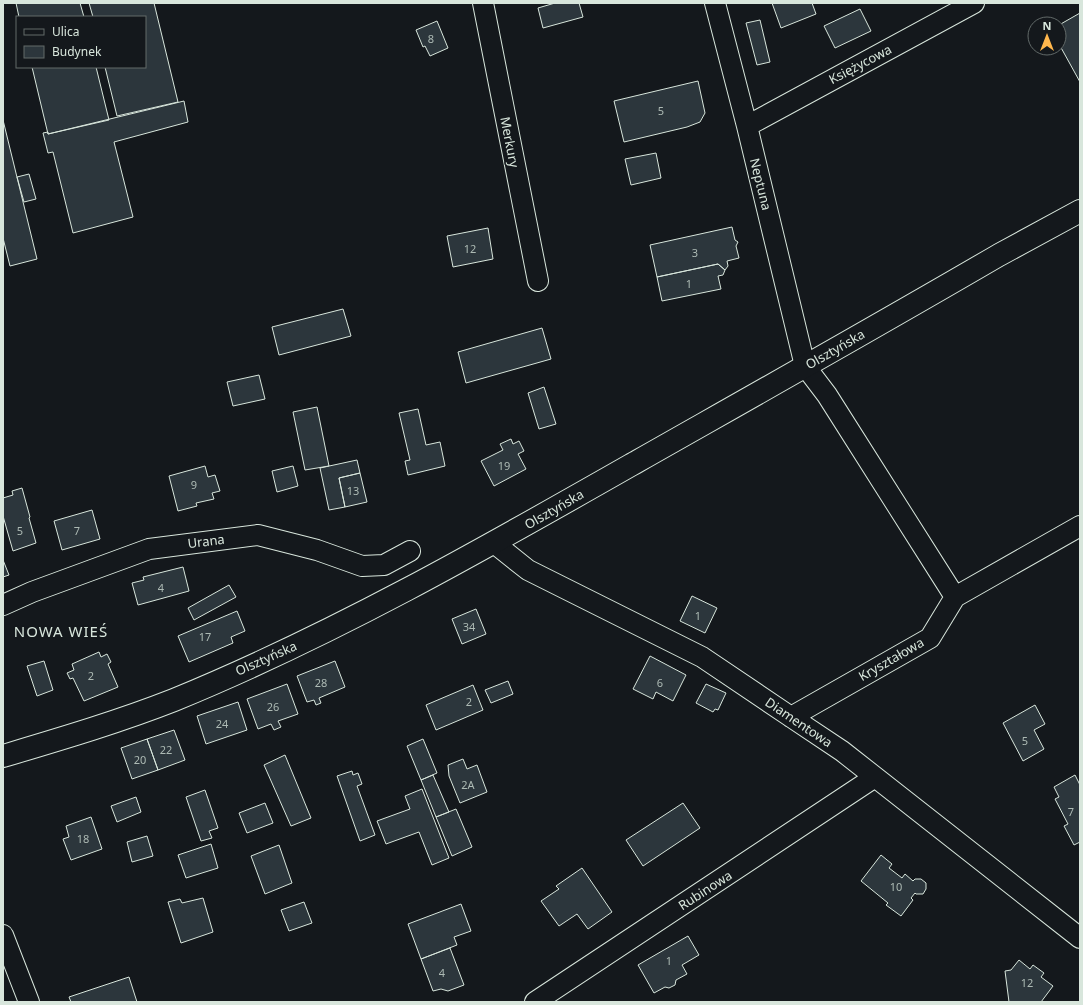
<svg xmlns="http://www.w3.org/2000/svg" width="1083" height="1005" viewBox="0 0 1083 1005" font-family="'Noto Sans',sans-serif">
  <rect width="100%" height="100%" fill="#14181c"/>
  <path fill="#2c363c" stroke="#d8e6dc" d="M16,3h64l4,14h-65z
    M89,3h65l24,99 -61,14 -12,-49h40v-50h-52z
    M555,3h24l4,14 -40,11 -5,-20z
    M772,3h40l4,11 -35,14z
    M860,9l11,22 -36,17 -11,-22z
    M1080,13v69l-21,-38v-19z
    M760,20l10,42 -13,3 -11,-42z
    M437,21l11,27 -18,8 -5,-10 -2,1 -7,-17z
    M32,67h64l13,53 -61,14z
    M698,81l7,32 -5,9 -13,5 -63,15 -10,-41z
    M184,101l4,21 -74,20 19,75 -60,16 -20,-81 -5,1 -5,-20 5,-1v2z
    M3,120l34,139 -27,7 -7,-28z
    M656,153l5,25 -30,7 -6,-26z
    M29,174l7,25 -12,3 -7,-25z
    M732,227l3,13 3,2 -2,4 3,12 -12,3 1,5 -3,4 -7,-6 -61,13 -7,-32z
    M488,228l5,31 -40,8 -6,-31z
    M718,264l7,6 -2,5 -5,1 3,13 -59,12 -5,-24z
    M343,309l8,27 -72,19 -7,-28z
    M542,328l9,31 -85,24 -8,-31z
    M259,375l6,24 -32,7 -6,-24z
    M544,387l12,37 -17,5 -11,-36z
    M317,407l12,59 -24,4 -12,-58z
    M418,409l8,36 14,-3 5,24 -37,9 -3,-14 5,-1 -11,-47z
    M511,439l2,5 6,-3 5,10 -6,3 8,15 -32,17 -13,-25 22,-11 -3,-6z
    M357,460l3,13 -21,5 6,29 -16,3 -9,-42z
    M205,466l3,11 7,-2 5,16 -8,2 2,6 -18,4 1,3 -19,5 -9,-35z
    M293,466l5,20 -21,6 -5,-21z
    M360,473l7,29 -22,5 -6,-29z
    M22,488l8,29 -1,1 7,25 -23,8 -10,-35v-18l10,-3 -1,-4z
    M92,510l8,29 -38,11 -8,-29z
    M3,560l6,15 -6,2z
    M183,567l6,24 -51,14 -6,-22 12,-3 -1,-3z
    M229,585l7,12 -42,23 -6,-12z
    M692,596l25,12 -12,25 -25,-12z
    M476,609l10,25 -24,10 -10,-25z
    M237,611l8,20 -14,6 2,6 -44,19 -11,-26z
    M99,652l2,5 6,-3 4,8 -3,2 10,23 -34,14 -11,-23 -3,1 -3,-6 7,-3 -2,-6z
    M650,656l36,19 -13,26 -17,-9 -3,7 -20,-10z
    M44,661l9,29 -16,6 -10,-30z
    M335,661l10,26 -26,11 2,5 -5,2 -2,-5 -7,2 -10,-26z
    M508,681l5,13 -22,9 -6,-13z
    M287,684l11,30 -20,7 3,6 -7,3 -3,-6 -13,5 -11,-30z
    M706,684l20,9 -8,17 -3,-1 -2,3 -17,-9z
    M473,685l10,25 -47,20 -10,-25z
    M238,702l9,28 -41,14 -9,-28z
    M1035,705l10,19 -11,6 10,19 -21,12 -20,-38z
    M174,730l11,30 -27,10 -11,-31z
    M147,739l11,31 -26,9 -11,-31z
    M423,739l14,34 -16,7 -14,-34z
    M285,755l26,63 -20,8 -27,-61z
    M463,759l4,10 10,-4 10,27 -27,11 -11,-27 -1,-11z
    M352,771l1,4 5,-2 4,11 -5,2 18,49 -15,6 -23,-65z
    M433,775l16,37 -13,5 -15,-37z
    M1075,775l5,10v57l-6,3 -10,-19 4,-2 -13,-25 4,-2 -5,-10z
    M422,789l27,69 -17,7 -13,-33 -33,12 -9,-23 33,-12 -5,-13z
    M205,790l13,38 -9,3 3,7 -11,3 -15,-44z
    M136,797l5,15 -24,10 -6,-16z
    M265,803l8,20 -26,10 -8,-20z
    M683,803l17,25 -57,38 -17,-26z
    M456,809l16,38 -20,9 -16,-39z
    M91,817l11,32 -31,11 -8,-21 6,-2 -3,-11z
    M147,836l6,20 -21,6 -5,-20z
    M211,844l7,24 -32,10 -8,-23z
    M279,845l13,38 -27,11 -14,-38z
    M881,855l11,9 -3,4 13,10 3,-4 8,7 2,-2h6l5,4v6l-3,5h-7l-1,-1 -4,5 2,2 -12,16 -15,-11 2,-2 -27,-22z
    M582,868l30,44 -24,17 -11,-15 -18,12 -18,-25 18,-12 -3,-3z
    M203,898l10,34 -32,11 -13,-41 12,-3 2,4z
    M304,902l8,21 -23,8 -8,-21z
    M461,904l10,27 -17,6 3,8 -36,14 -13,-35z
    M688,936l11,19 -17,10 5,9 -11,6 -1,5 -6,3 -4,-1 -11,6 -16,-28z
    M450,948l14,37 -16,6 -7,-2 -8,2 -12,-32z
    M1019,960l11,9 3,-4 11,8 -3,4 12,9 -12,16h-32l-4,-31 6,-1z
    M129,977l8,25h-66l-2,-5z"/>
  <g fill="none" stroke-linecap="round" stroke-linejoin="round">
    <g stroke="#d8e6dc" stroke-width="22">
      <path id="minor" d="M483,3l55,278
        M715,3l32,123 58,240 22,29 128,202
        M747,126l227,-123
        M494,543l34,27 174,87 89,60 51,34 238,187
        M3,605l29,-13 117,-43 109,-14 59,15 45,16 22,-1 26,-14
        M791,717l139,-79 25,-41 125,-71
        M3,935l26,67
        M535,1002l340,-225"/>
    </g>
    <g stroke="#d8e6dc" stroke-width="24">
      <path id="primary" d="M3,756c57,-17 115,-34 171,-56 161,-66 313,-153 464,-239 120,-68 241,-136 361,-206l81,-44"/>
    </g>
    <use href="#minor" stroke="#14181c" stroke-width="20"/>
    <use href="#primary" stroke="#14181c" stroke-width="22"/>
  </g>
  <g text-anchor="middle" dominant-baseline="central" stroke-width="3" stroke-linejoin="round" paint-order="stroke">
    <g font-size="11" fill="#adbab4">
      <text x="431" y="38">8</text>
      <text x="661" y="110">5</text>
      <text x="470" y="248">12</text>
      <text x="695" y="252">3</text>
      <text x="689" y="283">1</text>
      <text x="504" y="465">19</text>
      <text x="194" y="484">9</text>
      <text x="353" y="490">13</text>
      <text x="20" y="530">5</text>
      <text x="77" y="530">7</text>
      <text x="161" y="587">4</text>
      <text x="698" y="615">1</text>
      <text x="469" y="626">34</text>
      <text x="205" y="636">17</text>
      <text x="91" y="675">2</text>
      <text x="321" y="682">28</text>
      <text x="660" y="682">6</text>
      <text x="469" y="701">2</text>
      <text x="273" y="706">26</text>
      <text x="222" y="723">24</text>
      <text x="1025" y="740">5</text>
      <text x="166" y="749">22</text>
      <text x="140" y="759">20</text>
      <text x="468" y="784">2A</text>
      <text x="1071" y="811">7</text>
      <text x="83" y="838">18</text>
      <text x="896" y="886">10</text>
      <text x="669" y="960">1</text>
      <text x="442" y="972">4</text>
      <text x="1027" y="982">12</text>
    </g>
    <g font-size="13" fill="#d8e6dc" stroke="#14181c">
      <text transform="translate(860 64) rotate(-28)">Księżycowa</text>
      <text transform="translate(510 142) rotate(79)">Merkury</text>
      <text transform="translate(761 184) rotate(76)">Neptuna</text>
      <text transform="translate(835 349) rotate(-30)">Olsztyńska</text>
      <text transform="translate(554 509) rotate(-30)">Olsztyńska</text>
      <text transform="translate(206 541) rotate(-7)">Urana</text>
      <text transform="translate(266 658) rotate(-24)">Olsztyńska</text>
      <text transform="translate(891 659) rotate(-30)">Kryształowa</text>
      <text transform="translate(799 722) rotate(34)">Diamentowa</text>
      <text transform="translate(705 890) rotate(-33)">Rubinowa</text>
    </g>
    <g font-size="15" letter-spacing="1" fill="#d8e6dc" stroke="#14181c">
      <text x="61" y="631">NOWA WIEŚ</text>
    </g>
  </g>
  <rect width="1083" height="1005" fill="none" stroke="#d8e6dc" stroke-width="8"/>
  <rect x="16" y="16" width="130" height="52" fill="#14181c" stroke="#626a69"/>
  <rect x="24" y="29" width="20" height="6" fill="#14181c" stroke="#626a69"/>
  <text x="52" y="36" font-size="12" fill="#d8e6dc">Ulica</text>
  <rect x="24" y="46" width="20" height="12" fill="#2c363c" stroke="#626a69"/>
  <text x="52" y="56" font-size="12" fill="#d8e6dc">Budynek</text>
  <g transform="translate(1047 36)"><circle r="19" fill="#14181c" stroke="#626a69"/>
  <path d="M0-3L7 15L0 10L-7 15Z" fill="#ffb74d"/>
  <text y="-6" font-size="11" font-weight="bold" text-anchor="middle" fill="#d8e6dc">N</text>
  </g>
</svg>
